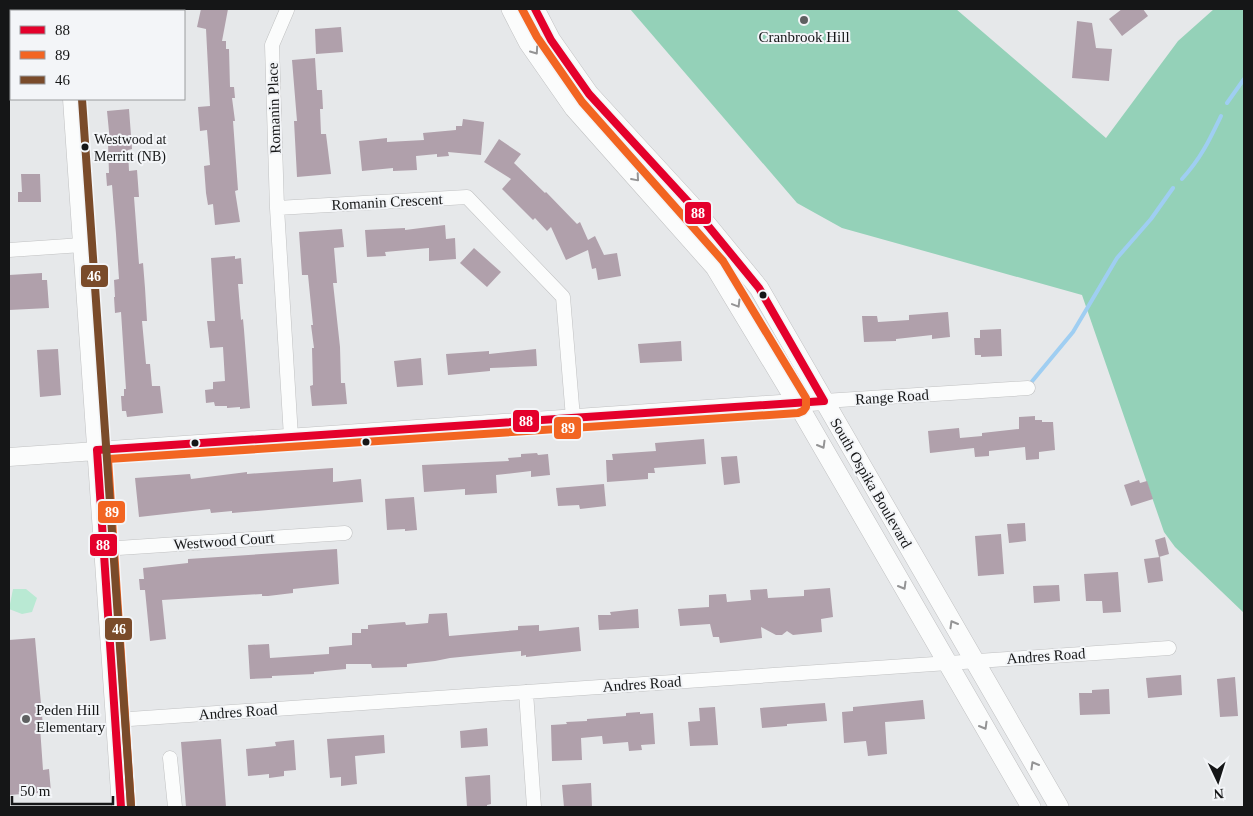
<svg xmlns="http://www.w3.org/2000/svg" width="1253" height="816" viewBox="0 0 1253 816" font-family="'Times New Roman',serif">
  <rect width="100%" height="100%" fill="#e6e8ea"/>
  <path fill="#b9e9d3" d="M13,589h13l11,9 -5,14 -10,2 -13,-5z"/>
  <path fill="#94d1b8" d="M630,9h326l150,129 72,-97 36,-32h30v604l-69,-66 -11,-15 -82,-237 -240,-67 -45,-25z"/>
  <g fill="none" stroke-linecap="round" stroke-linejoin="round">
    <path stroke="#9fcef2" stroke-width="4" d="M1227,103l17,-24
      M1182,179c19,-21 27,-38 39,-63
      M1029,385l44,-53 44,-74 34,-39 22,-31"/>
  </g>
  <path fill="#b0a0ab" d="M201,9h27l-6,32h4v8h3l1,38h4l1,11h-3l3,23h-2l5,69 -3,1 5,31 -25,3 -2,-21 -5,1 -2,-12 -2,-27 6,-1 -3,-35 -7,1 -2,-24 12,-1 -4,-77 -9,-2z
    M1122,9h21l5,7 -26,20 -13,-17z
    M1077,21l15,2 4,25 16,1 -3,32 -37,-3z
    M341,27l2,25 -27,2 -1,-25z
    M315,58l2,32h5l1,19h-3l1,25h5l5,40 -34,3 -3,-56h3l-5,-61z
    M129,109l3,40 -4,1 1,21 8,-1 2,27h-5l5,67 4,-1 2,25 2,33h-5l4,43h4l2,22h8l3,27 -36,4 -1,-6h-4l-1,-15h3v-7h2l-5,-77 -6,1 -1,-16h1l-1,-17 5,-1 -3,-45 -4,-49 -5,1 -1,-13h3l-1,-30 2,-1 -3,-31z
    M463,119l21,3 -3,33 -33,-3 1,4 -12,1v-3l-21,2 1,14 -24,1v-3l-31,3 -3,-30 28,-3v4l37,-2 -1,-7 33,-3v-4h6z
    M499,139l22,15 -7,9 31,30 1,-1 31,32 3,-2 8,18 7,-4 9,19 13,-2 4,23 -23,4 -2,-12 -4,1 -4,-19 -22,10 -15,-33 -4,4 -12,-13 -2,2 -31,-31 9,-10 -27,-17z
    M21,174h19l1,28h-23v-10h4z
    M445,225l1,14 9,-1 1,21 -27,2v-13l-44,4 1,4 -19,1 -2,-27 40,-2v2z
    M342,229l2,18 -10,1 3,35h-4l7,64 1,36h4l2,21 -35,2 -2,-20 3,-1 -1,-37h2l-3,-23h2l-5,-50h-6l-3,-43z
    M474,248l27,24 -14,15 -27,-24z
    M235,256v3l6,-1 2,26h-5l3,36 2,-1 1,11 6,78 -10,1v-2l-13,1v-2h-12l-1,-4 -8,1 -1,-13 8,-1v-7l12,-1 -2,-34 -13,1 -3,-27h8l-4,-63z
    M42,273v7h5l2,28 -40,2v-35z
    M948,312l2,25 -18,2v-4l-36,4v2l-32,1 -2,-26h15l1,6 31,-2v-5z
    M1001,329l1,27 -21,1v-2h-6l-1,-17h6v-8z
    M681,341l1,20 -42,2 -2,-19z
    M58,349l3,46 -21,2 -3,-47z
    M536,349l1,17 -47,2v3l-42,4 -2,-21 43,-3v3z
    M421,358l2,27 -26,2 -3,-26z
    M1035,416v4h7v2h11l2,28 -16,2v7l-13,1 -1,-13 -36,4v5l-14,1 -1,-9 -44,5 -2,-22 31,-3 1,10 22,-2v-3l37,-4v-12z
    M704,439l2,25 -52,4 1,5h-7v6l-41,3 -1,-22h7l-1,-6 44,-3 -1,-8z
    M537,453l1,2 10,-1 2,21 -19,2v-6l-35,4 1,18 -32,2v-6l-41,3 -2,-27 87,-4 -1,-3 13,-1v-3z
    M737,456l3,27 -16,2 -3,-28z
    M333,468v14l28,-3 2,23 -131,11v-2l-21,2 -1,-4 -71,8 -4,-39 55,-4 1,5 56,-7v2z
    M1139,480l1,3 7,-2 6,18 -22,7 -7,-21z
    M604,484l2,22 -26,3 -1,-4 -21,1 -2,-18z
    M414,497l3,33 -12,1v-2l-18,1 -2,-31z
    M1025,523l1,18 -17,2 -2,-19z
    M1001,534l3,40 -26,2 -3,-40z
    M1165,537l4,17 -10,3 -4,-17z
    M337,549l2,35 -46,5v4l-25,3h-6v-2l-100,6 4,39 -16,2 -5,-51h-5l-1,-11h5l-1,-11 45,-5v-4z
    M1160,557l3,24 -15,2 -4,-24z
    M1118,572l3,40 -18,1 -1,-12h-16l-2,-27z
    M1059,585l1,16 -26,2 -1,-17z
    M830,588l3,29 -12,2 1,13 -29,3 -6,-4 -5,4h-6l-15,-8 1,11 -42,5 -1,-6h-6l-3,-13 -30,2 -2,-17 31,-2v-12l17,-1 1,8 24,-2 -1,-10 17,-1 1,9 36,-2v-6z
    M638,609l1,19 -40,2 -1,-15h13l-1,-3z
    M447,613l2,23 69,-6v-4l21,-1v6l40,-4 2,24 -55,6v-2l-5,1v-5l-71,7 -15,3 -28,3v3l-35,1 -1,-4h-25v5l-32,3v2l-42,2v2l-22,1 -2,-34 21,-1 1,14 59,-4v-7l23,-2v-12h9v-4h7v-4l37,-3 1,3 22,-2 1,-9z
    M35,638l8,88 -3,1 3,43 6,-1 2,23 -42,3v-155z
    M1181,675l1,20 -34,3 -2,-20z
    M1235,677l3,39 -18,1 -3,-38z
    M1109,689l1,25 -30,1 -1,-22h13v-3z
    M923,700l2,19 -40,3 2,32 -19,2 -2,-15 -22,2 -2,-31 11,-1v-4z
    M825,703l2,18 -40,3v2l-25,2 -2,-20z
    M715,707l3,38 -28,1 -2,-24 12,-1 -1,-13z
    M640,712v2l13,-1 2,31 -14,1 1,5 -13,1 -1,-9 -25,2 -1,-8 -21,2 1,22 -30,1 -1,-36 16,-1 -1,-2 21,-1v-2l39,-3v-3z
    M487,728l1,18 -27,2 -1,-17z
    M384,735l1,18 -30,3 2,28 -16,2v-9l-11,1 -3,-39z
    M221,739l5,68h-40l-5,-65z
    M294,740l2,30 -12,1v5l-15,2v-4l-21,2 -2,-27 21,-2 9,-1 -1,-4z
    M490,775l1,29 -4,1v2h-20l-2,-30z
    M591,783l1,24h-28l-2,-22z"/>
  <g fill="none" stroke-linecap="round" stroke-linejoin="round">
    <g stroke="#c0c1c2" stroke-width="15">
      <path id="minor" d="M287,10l-15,35 5,163 14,229
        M9,48l2,-1
        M277,208l190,-11 96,100 10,121
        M9,250l73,-5
        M824,401l204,-13
        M103,549l242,-16
        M526,692l8,115
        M115,720l1054,-72
        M170,758l5,49"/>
    </g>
    <g stroke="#c0c1c2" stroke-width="19">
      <path id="tertiary" d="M66,9v2
        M72,99l49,708
        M9,457l815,-56"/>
    </g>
    <g stroke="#c0c1c2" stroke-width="20">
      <path id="secondary" d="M511,9l17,33 46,66 141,159 82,136 234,404
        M535,9l16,31 38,54 102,111 68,83 300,519"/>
    </g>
    <use href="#minor" stroke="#fbfcfc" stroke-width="14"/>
    <use href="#tertiary" stroke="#fbfcfc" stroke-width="18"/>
    <use href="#secondary" stroke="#fbfcfc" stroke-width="19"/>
    <g stroke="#f3f5f8" stroke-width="11">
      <path id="bus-1" d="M121,807l-24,-357 727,-49 -65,-113 -68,-83 -102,-111 -38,-54 -16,-31"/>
    </g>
    <g stroke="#f3f5f8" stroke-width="11">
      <path id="bus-2" d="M131,806l-23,-347 690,-46 5,-2 3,-4v-9l-83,-137 -141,-159 -45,-65 -15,-28"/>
    </g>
    <g stroke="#f3f5f8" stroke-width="11">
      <path id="bus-3" d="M82,99l49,707"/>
    </g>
    <use href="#bus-1" stroke="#e4002b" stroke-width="8"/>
    <use href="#bus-2" stroke="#f26522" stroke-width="8"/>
    <use href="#bus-3" stroke="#7a4b2a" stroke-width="8"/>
  </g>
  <defs><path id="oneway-chevron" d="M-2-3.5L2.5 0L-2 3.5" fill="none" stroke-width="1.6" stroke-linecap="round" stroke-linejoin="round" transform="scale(1.25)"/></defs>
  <g stroke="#949495">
    <use href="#oneway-chevron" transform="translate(535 51) rotate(55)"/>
    <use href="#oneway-chevron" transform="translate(636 178) rotate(49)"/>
    <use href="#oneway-chevron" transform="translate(737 304) rotate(59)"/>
    <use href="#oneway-chevron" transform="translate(822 445) rotate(60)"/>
    <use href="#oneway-chevron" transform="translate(903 586) rotate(60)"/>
    <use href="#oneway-chevron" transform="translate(953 624) rotate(-120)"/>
    <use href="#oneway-chevron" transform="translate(984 726) rotate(60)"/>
    <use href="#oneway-chevron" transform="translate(1034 765) rotate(-120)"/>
  </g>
  <g fill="#5e6061" stroke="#f3f5f8" stroke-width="2">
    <circle cx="804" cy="20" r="5"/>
    <circle cx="26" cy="719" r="5"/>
  </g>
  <g fill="#151617" stroke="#f3f5f8" stroke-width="2">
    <circle cx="85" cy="147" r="4.5"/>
    <circle cx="763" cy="295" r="4.5"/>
    <circle cx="366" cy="442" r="4.5"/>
    <circle cx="195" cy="443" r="4.5"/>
  </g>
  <g text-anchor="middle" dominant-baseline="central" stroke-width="4" stroke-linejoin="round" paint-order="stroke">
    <g font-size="14" fill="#151617" stroke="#f3f5f8" text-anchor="start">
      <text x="94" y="139">Westwood at<tspan x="94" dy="17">Merritt (NB)</tspan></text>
    </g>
    <g font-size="15" fill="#151617" stroke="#f3f5f8">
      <text x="804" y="37">Cranbrook Hill</text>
      <text x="36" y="710" text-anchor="start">Peden Hill<tspan x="36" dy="17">Elementary</tspan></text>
    </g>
    <g font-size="15" fill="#151617" stroke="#f3f5f8">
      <text transform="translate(274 108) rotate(-92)">Romanin Place</text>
      <text transform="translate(387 202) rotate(-3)">Romanin Crescent</text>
      <text transform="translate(892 397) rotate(-4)">Range Road</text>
      <text transform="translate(871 483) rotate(60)">South Ospika Boulevard</text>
      <text transform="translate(224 541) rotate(-4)">Westwood Court</text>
      <text transform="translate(1046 656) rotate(-4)">Andres Road</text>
      <text transform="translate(642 684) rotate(-4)">Andres Road</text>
      <text transform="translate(238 712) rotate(-4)">Andres Road</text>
    </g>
  </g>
  <g stroke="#f3f5f8" stroke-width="2">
    <rect x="684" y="201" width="28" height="24" rx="5" fill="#e4002b"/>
    <rect x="80" y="264" width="29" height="24" rx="5" fill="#7a4b2a"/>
    <rect x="512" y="409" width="28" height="24" rx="5" fill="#e4002b"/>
    <rect x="553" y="416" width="29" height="24" rx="5" fill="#f26522"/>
    <rect x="97" y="500" width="29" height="24" rx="5" fill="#f26522"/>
    <rect x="89" y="533" width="29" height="24" rx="5" fill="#e4002b"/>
    <rect x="104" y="617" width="29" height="24" rx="5" fill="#7a4b2a"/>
  </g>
  <g font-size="14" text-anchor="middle" font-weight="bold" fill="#fff">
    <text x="698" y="218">88</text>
    <text x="94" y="281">46</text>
    <text x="526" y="426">88</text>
    <text x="568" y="433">89</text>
    <text x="112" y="517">89</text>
    <text x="103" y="550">88</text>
    <text x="119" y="634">46</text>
  </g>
  <rect width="1253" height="816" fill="none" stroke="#151617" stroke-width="20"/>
  <rect x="10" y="10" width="175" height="90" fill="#f3f5f8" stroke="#9a9c9e"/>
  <rect x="20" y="26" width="25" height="8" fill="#e4002b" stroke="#9a9c9e"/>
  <text x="55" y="35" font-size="15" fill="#151617">88</text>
  <rect x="20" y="51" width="25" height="8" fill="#f26522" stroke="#9a9c9e"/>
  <text x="55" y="60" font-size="15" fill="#151617">89</text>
  <rect x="20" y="76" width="25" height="8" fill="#7a4b2a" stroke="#9a9c9e"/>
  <text x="55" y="85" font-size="15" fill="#151617">46</text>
  <g transform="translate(1218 781) rotate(176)" stroke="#f3f5f8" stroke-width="4" paint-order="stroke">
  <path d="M0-4L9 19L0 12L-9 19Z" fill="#151617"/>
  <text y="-8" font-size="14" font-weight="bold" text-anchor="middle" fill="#151617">N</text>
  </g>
  <path d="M12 796v8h101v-8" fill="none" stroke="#151617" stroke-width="2.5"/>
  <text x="20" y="796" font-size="15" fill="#151617" stroke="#f3f5f8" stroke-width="4" paint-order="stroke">50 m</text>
</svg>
